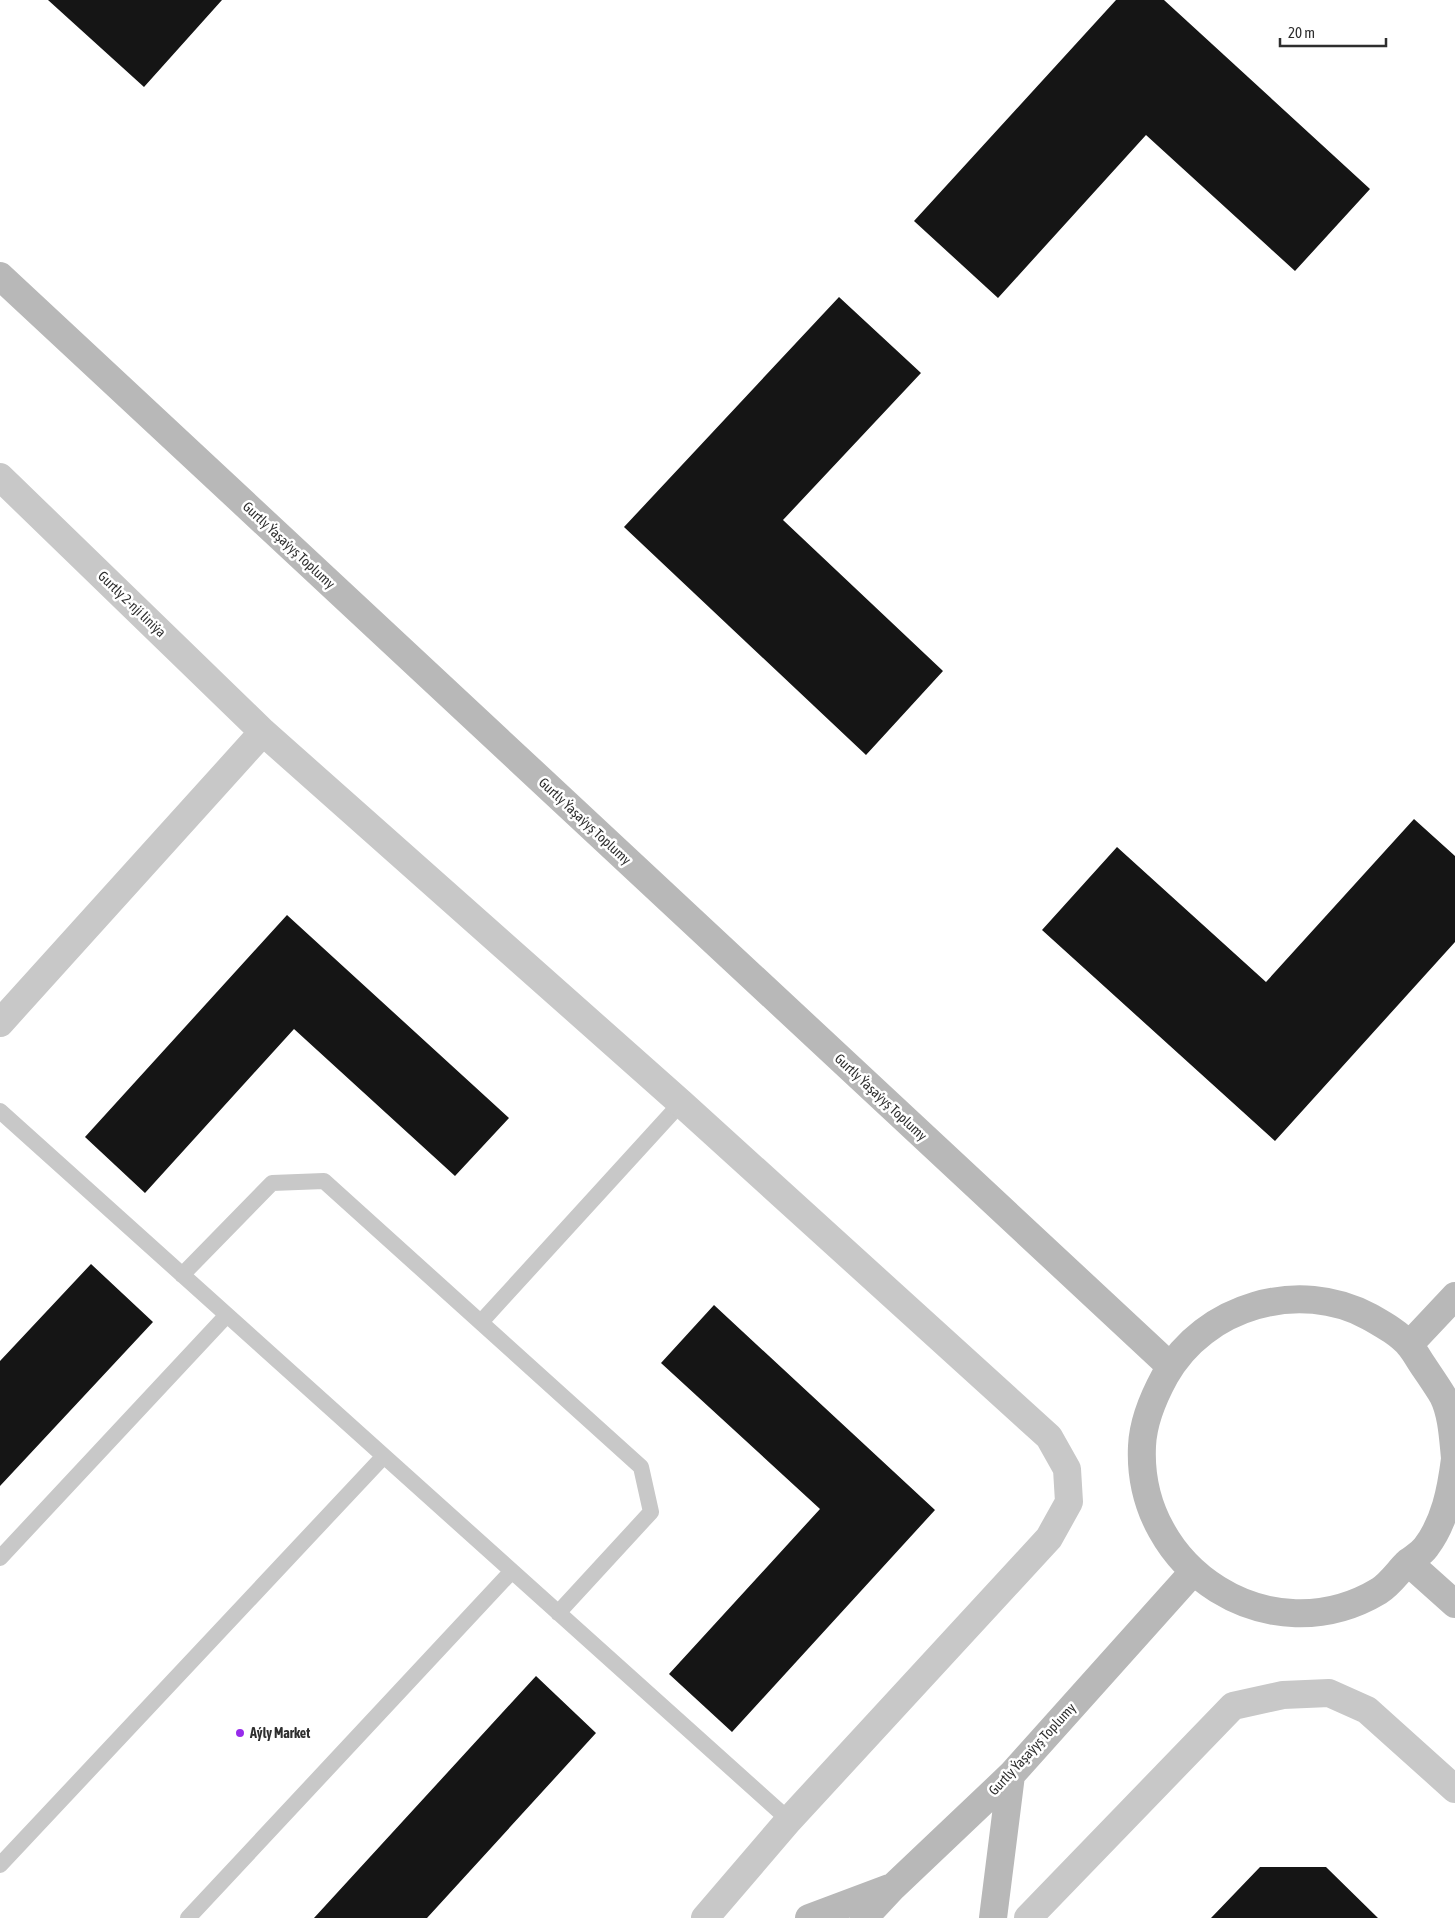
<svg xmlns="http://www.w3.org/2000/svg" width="1455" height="1918" viewBox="0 0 1455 1918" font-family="'Asap Condensed',sans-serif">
  <rect width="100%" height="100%" fill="#fff"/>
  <path fill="#151515" d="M48,0h174l-78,87z
    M1116,0h48l206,189 -75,82 -149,-136 -148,163 -84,-77z
    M839,297l82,76 -138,147 160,151 -77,84 -242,-228z
    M1414,819l41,37v86l-180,199 -233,-211 75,-83 149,135z
    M287,915l222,203 -54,58 -161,-147 -149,164 -60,-56z
    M91,1264l62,58 -153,164v-125z
    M714,1305l221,205 -203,222 -63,-58 151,-165 -159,-146z
    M536,1676l60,57 -169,185h-113z
    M1260,1867h66l52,51h-167z"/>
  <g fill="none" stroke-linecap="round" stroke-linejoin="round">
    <path stroke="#c8c8c8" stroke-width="16" d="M0,1111l789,709
      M182,1275l90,-92 52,-2 317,286 10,45 -93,101
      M481,1322l200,-219
      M0,1558l227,-243
      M0,1865l384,-409
      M188,1918l324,-347"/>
    <path stroke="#c8c8c8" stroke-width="28" d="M0,477l263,255 418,371 368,334 18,32 2,33 -20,36 -260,282 -84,98
      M0,1023l263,-291
      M1028,1918l205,-212 50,-11 46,-2 38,17 88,79"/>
    <path stroke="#b8b8b8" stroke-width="28" d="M0,276l1170,1090
      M1409,1345l46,-49
      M1455,1458c-2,-20 -3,-44 -12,-62 -6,-10 -13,-20 -19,-29 -5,-7 -9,-15 -14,-21 -10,-12 -26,-21 -40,-29 -71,-39 -166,-11 -205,59 -12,22 -22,45 -23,70 -6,124 129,210 237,145 11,-7 19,-19 28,-28 6,-5 14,-9 19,-16 19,-25 25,-57 29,-88
      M1408,1562l47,42
      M809,1918l80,-30
      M864,1918l29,-31 118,-112 182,-203
      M993,1918l18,-143"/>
  </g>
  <circle fill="#972beb" stroke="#fff" stroke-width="2" cx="240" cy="1733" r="5"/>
  <g text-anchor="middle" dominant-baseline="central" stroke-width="5" stroke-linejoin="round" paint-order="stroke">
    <g font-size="14" fill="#2e2e2e" stroke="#fff">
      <text transform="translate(289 545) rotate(43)">Gurtly Ýaşaýyş Toplumy</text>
      <text transform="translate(132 604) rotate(44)">Gurtly 2-nji liniýa</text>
      <text transform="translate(585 821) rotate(43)">Gurtly Ýaşaýyş Toplumy</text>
      <text transform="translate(881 1097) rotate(43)">Gurtly Ýaşaýyş Toplumy</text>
      <text transform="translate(1032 1749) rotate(-47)">Gurtly Ýaşaýyş Toplumy</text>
    </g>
    <g font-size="14" font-weight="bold" fill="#2e2e2e" stroke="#fff" text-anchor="start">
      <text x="250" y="1733">Aýly Market</text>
    </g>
  </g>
  <path d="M1280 38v8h106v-8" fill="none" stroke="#2e2e2e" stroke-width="2.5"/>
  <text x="1288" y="38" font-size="15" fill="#2e2e2e" stroke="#ffffff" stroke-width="4" paint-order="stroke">20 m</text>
</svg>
